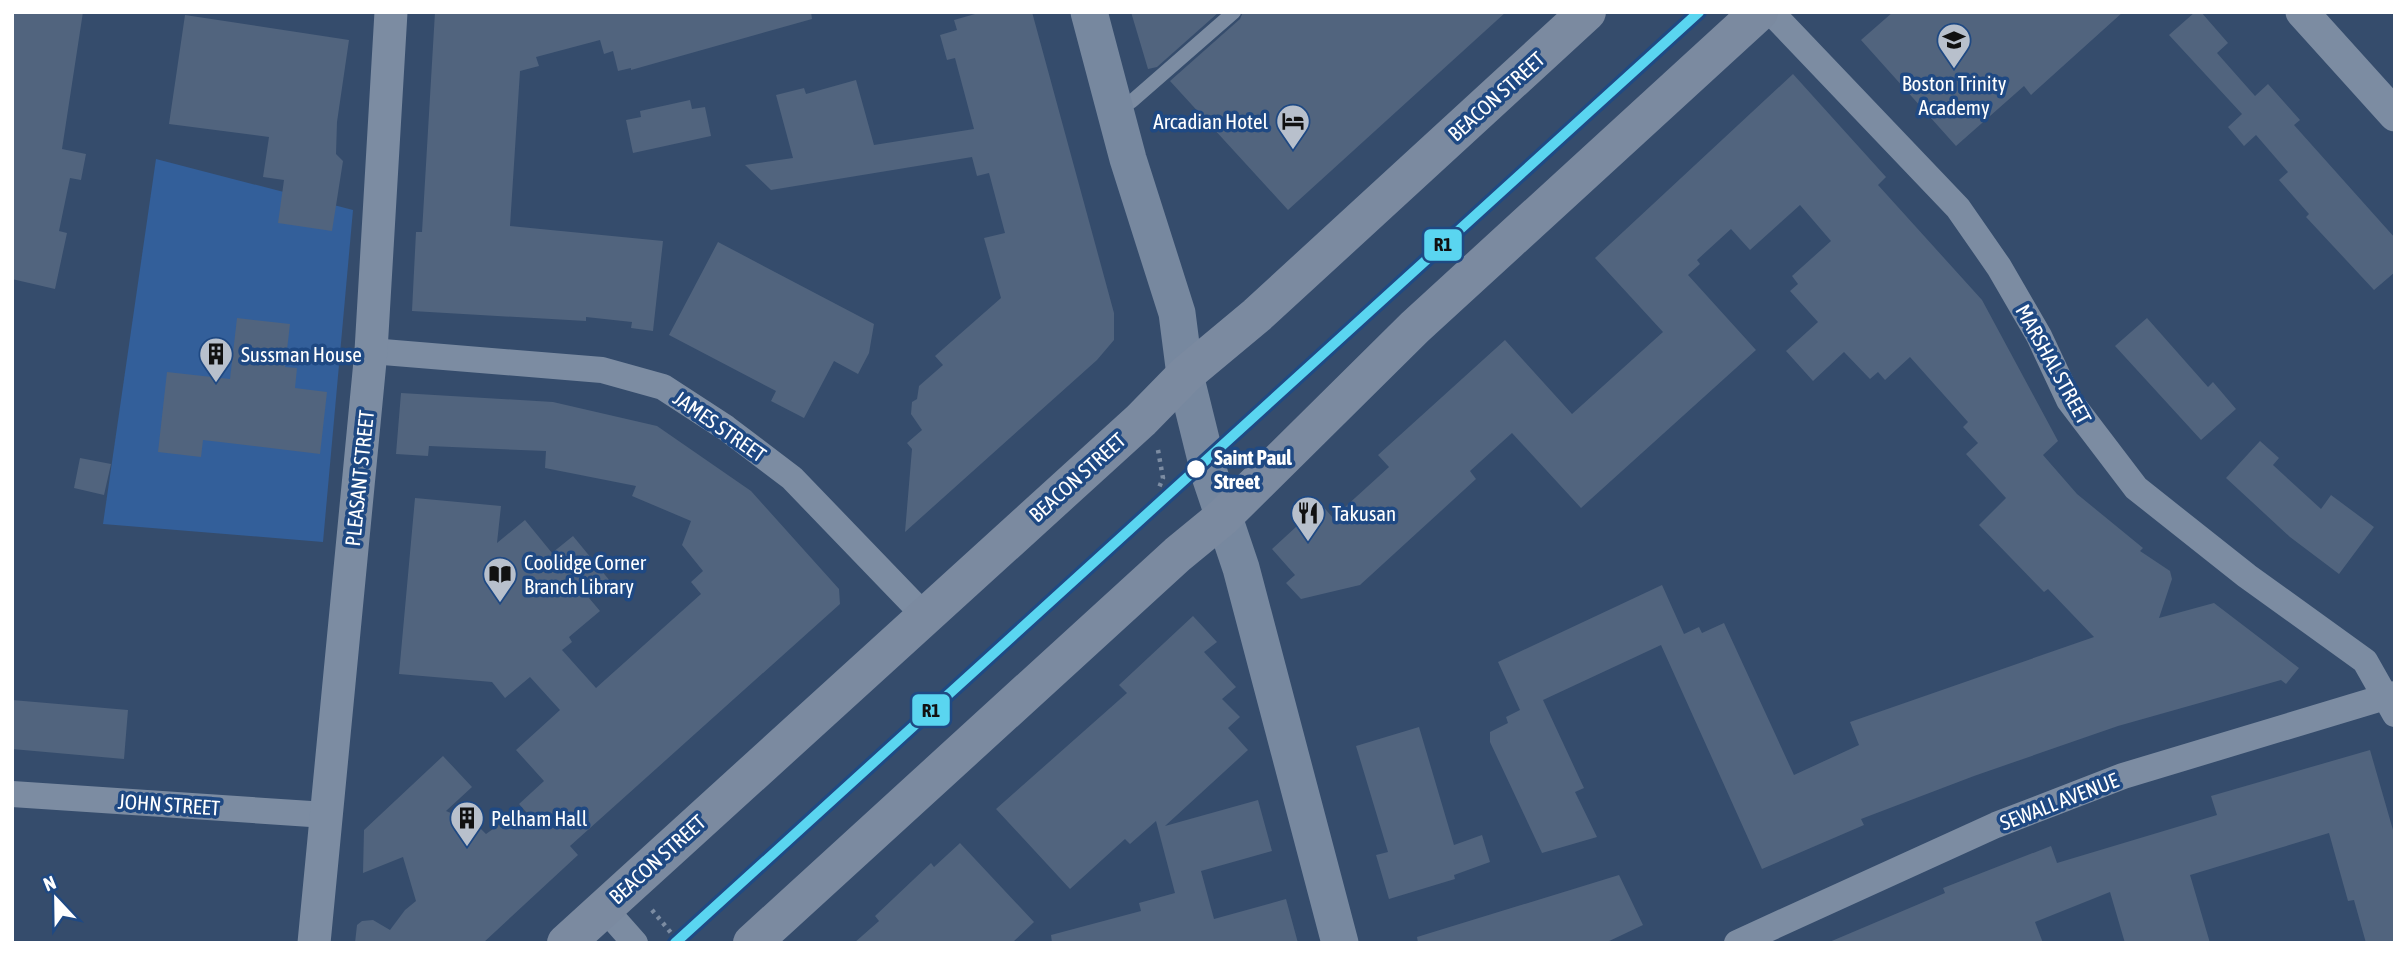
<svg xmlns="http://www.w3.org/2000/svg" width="2407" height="955" viewBox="0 0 2407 955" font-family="'Asap Condensed',sans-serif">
  <rect width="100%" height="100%" fill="#354c6c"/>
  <path fill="#335f9a" d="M156,159l197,51 -30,332 -220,-18z"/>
  <path fill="#51647e" d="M12,12h71l-21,137 24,5 -5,26 -11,-2 -11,53 8,2 -12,56 -43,-10z
    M435,12h376l1,7 -181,51v-2l-13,3 -5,-20 -9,3 -4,-14 -64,17 3,9 -19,5 -10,155 153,15 -10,90 -22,-3 1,-6 -46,-5v4l-174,-10 4,-79h6z
    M982,12h50l82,301v27l-17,20 -192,172 7,-83 -5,-6 15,-13 -11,-16 1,-12 5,-3 2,-13 24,-21 -8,-9 66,-58 -17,-60 21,-5 -16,-60 -12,3 -5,-19 -201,33 -26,-25 48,-7 -17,-63 28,-7 2,6 50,-14 18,65 100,-16 -19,-71 -8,2 -7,-25 17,-5 -3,-10z
    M1131,12h88l-62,55 -9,2z
    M1243,12h263l-218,198 -118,-129 70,-62z
    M1893,12h230l-92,83 -7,-9 -68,60 -95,-106z
    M2195,12h6l27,31 -11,10 38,43 13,-12 32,36 -6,5 101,113v34l-21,18 -68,-73 3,-3 -30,-34 9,-8 -32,-37 -12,11 -16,-19 14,-13 -73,-79z
    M185,15l164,25 -12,82 -1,32 7,7 -11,70 -54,-8 6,-43 -21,-3 6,-40 -100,-13z
    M1793,74l93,103 -8,8 104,115 76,141 -15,14 34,39 66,54 -3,3 30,20 2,8 -13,39 55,-15 85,65 -13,16 -5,-4 -163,46 -144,50 -113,43 3,6 -102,44 -101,-224 -118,55 41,88 -9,4 22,45 -55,16 -52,-111v-10l18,-9 -2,-6 14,-7 -22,-48 164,-77 22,49 15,-7 3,6 22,-10 70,152 65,-30 -9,-23 244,-85 -46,-48 -4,3 -65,-67 27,-27 -40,-44 12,-11 -15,-16 5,-5 -58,-65 -25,23 -7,-8 -8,7 -26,-27 -31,29 -27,-30 32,-29 -28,-31 8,-7 -6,-8 39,-35 -31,-36 -50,45 -19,-21 -34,31 3,4 -12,11 68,75 -175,158 -69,-75 -42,38 6,8 -116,106 -59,14 -15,-16 9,-8 -23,-26 49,-45 12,14 56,-51 -11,-12 127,-115 67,74 91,-82 -68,-74z
    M690,100l2,9 13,-2 6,29 -78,17 -7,-33 15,-3 -1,-6z
    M718,242l156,82 -5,29 -11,21 -24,-13 -30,57 -33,-17 5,-10 -107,-56z
    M237,318l53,6 -5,43 12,1 -2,20 32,4 -7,62 -117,-14 -2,17 -43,-5 9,-80 63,7z
    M2147,318l61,69 5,-5 23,27 -35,31 -86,-94z
    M401,393l152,9 104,24 94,65 88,98 1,15 -270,242 8,9 -95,88h-128l2,-18 5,-4 11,-1 17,10 15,-20 11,-9 -13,-44 -40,16 1,-43 79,-74 29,31 -26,24 29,12 11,11 14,-10 27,-11 -8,-9 25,-23 -28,-31 44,-40 -30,-33 -25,21 -13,-16 -93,-8 16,-176 86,8 -4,37 28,-23 27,33 21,-17 37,45 -21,17 11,13 -31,26 3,5 -10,8 34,38 105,-94 -10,-12 12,-11 -21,-26 9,-24 -59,-25 4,-10 -91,-18 1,-17 -117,-5 -1,10 -32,-2z
    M2260,441l19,17 -6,7 48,44 10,-14 43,32 -35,47 -49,-37 -64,-59z
    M80,458l31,6 -7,31 -30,-7z
    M1193,616l24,26 -13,10 32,35 -14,12 18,18 -12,11 20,22 -83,76 93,-26 14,51 -71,20 13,48 72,-20 12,44h-246l-1,-8 90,-24 -2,-8 36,-10 -19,-72 -26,23 -5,-5 -55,50 -74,-80 131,-116 -8,-8z
    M12,700l116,10 -4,49 -112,-10z
    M1419,727l35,118 28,-10 8,27 -36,13 1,4 -66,20 -13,-44 12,-3 -32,-106z
    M2370,750l25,87v106h-29l-12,-43 -6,1 -19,-68 -139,42 20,68h-85l-15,-51 -75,30 8,21h-216l118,-50 -2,-5 108,-42 6,17 160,-48 -6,-19z
    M960,843l74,79 -22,21h-158l25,-22 -4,-5 38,-36 18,-17 3,4z
    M1619,875l24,50 -38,18h-187l-1,-6z"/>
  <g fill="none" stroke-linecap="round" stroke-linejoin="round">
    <path stroke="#7c8ca2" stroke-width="4.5" stroke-dasharray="3.5 5" stroke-linecap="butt" d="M1158,450l5,28 -5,12
      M652,910l20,24"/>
    <path stroke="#7c8ca2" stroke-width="14" d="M1116,111l16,-10 102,-89"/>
    <path stroke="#7c8ca2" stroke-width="26" d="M1771,12l187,196 41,59 40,69 30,64 67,88 111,88 118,85 30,53
      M371,351l231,19 61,17 63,41 66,50 132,137
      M12,794l314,21
      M604,908l31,35
      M1737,943l259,-118 127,-49 272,-82"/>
    <path stroke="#7c8ca2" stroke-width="33" d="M2302,12l93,103
      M314,943l57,-592 20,-339"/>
    <path stroke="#77889f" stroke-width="37" d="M1089,12l39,147 49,154 8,62 25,101 31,92 99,375"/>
    <path stroke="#7b8aa0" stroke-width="38" d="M566,943l575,-523 44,-45 72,-60 330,-303
      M752,943l426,-389 45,-37 192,-190 344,-315"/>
    <g stroke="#1f4983" stroke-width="16">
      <path id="rail-1" d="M675,943l1024,-931"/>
    </g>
    <use href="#rail-1" stroke="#5ad5f0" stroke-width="10"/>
  </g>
  <defs>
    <g id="school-pin" transform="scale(1.75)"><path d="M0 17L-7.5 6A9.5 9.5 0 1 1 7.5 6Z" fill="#b8c0cc" stroke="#1f4983"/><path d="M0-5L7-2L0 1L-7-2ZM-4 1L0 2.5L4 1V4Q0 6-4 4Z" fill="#111"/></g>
    <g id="hotel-pin" transform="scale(1.75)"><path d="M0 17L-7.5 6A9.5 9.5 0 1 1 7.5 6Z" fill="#b8c0cc" stroke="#1f4983"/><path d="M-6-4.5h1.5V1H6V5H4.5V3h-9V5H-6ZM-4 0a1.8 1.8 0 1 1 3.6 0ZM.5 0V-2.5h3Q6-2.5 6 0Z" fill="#111"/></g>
    <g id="building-pin" transform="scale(1.75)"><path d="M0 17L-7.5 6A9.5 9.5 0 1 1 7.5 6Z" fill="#b8c0cc" stroke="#1f4983"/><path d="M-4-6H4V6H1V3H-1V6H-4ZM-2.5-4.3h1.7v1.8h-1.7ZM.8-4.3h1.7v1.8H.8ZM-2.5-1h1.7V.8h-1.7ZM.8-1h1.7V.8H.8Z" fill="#111"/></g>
    <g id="restaurant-pin" transform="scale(1.75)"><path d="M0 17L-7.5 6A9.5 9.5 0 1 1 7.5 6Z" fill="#b8c0cc" stroke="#1f4983"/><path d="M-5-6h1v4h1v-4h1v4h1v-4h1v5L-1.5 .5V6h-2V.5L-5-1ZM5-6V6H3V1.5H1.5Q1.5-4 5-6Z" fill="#111"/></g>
    <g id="library-pin" transform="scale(1.75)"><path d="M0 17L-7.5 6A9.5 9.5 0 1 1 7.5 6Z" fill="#b8c0cc" stroke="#1f4983"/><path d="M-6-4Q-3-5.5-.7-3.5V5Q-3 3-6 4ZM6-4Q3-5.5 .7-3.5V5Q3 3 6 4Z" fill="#111"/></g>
  </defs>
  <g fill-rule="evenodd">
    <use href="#school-pin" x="1954" y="40"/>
    <use href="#hotel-pin" x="1293" y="121"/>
    <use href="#building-pin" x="216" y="354"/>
    <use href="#restaurant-pin" x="1308" y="513"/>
    <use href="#library-pin" x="500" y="574"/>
    <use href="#building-pin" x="467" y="818"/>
  </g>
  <circle fill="#fff" stroke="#1f4983" stroke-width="2.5" cx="1196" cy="469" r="10"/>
  <g text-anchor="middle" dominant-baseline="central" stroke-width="7" stroke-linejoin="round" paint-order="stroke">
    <g font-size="21" fill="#fff" stroke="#1f4983" text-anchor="start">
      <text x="1954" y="83" text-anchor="middle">Boston Trinity<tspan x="1954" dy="24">Academy</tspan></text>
      <text x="1268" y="121" text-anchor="end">Arcadian Hotel</text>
      <text x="241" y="354">Sussman House</text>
      <text x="1332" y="513">Takusan</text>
      <text x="524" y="562">Coolidge Corner<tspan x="524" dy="24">Branch Library</tspan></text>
      <text x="491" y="818">Pelham Hall</text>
    </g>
    <g font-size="21" fill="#fff" stroke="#1f4983">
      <text transform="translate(1496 96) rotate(-42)">BEACON STREET</text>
      <text transform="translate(2054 364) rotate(61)">MARSHAL STREET</text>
      <text transform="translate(720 426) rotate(35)">JAMES STREET</text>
      <text transform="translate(1077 477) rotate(-42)">BEACON STREET</text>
      <text transform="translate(359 478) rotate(-84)">PLEASANT STREET</text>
      <text transform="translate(2059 801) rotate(-21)">SEWALL AVENUE</text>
      <text transform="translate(169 804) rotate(4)">JOHN STREET</text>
      <text transform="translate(657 859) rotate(-42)">BEACON STREET</text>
    </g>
    <g font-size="21" font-weight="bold" fill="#fff" stroke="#1f4983" text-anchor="start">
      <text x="1214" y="457">Saint Paul<tspan x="1214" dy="24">Street</tspan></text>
    </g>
  </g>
  <g stroke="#1f4983" stroke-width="2.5">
    <rect x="1423" y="228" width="40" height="34" rx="7" fill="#5ad5f0"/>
    <rect x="911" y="693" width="40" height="34" rx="7" fill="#5ad5f0"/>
  </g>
  <g font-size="19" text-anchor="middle" font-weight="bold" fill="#111">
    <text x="1443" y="251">R1</text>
    <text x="931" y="717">R1</text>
  </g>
  <rect width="2407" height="955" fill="none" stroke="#ffffff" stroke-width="28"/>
  <g transform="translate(56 899) rotate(338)" stroke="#1f4983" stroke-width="5" paint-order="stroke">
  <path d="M0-5L12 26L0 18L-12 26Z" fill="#ffffff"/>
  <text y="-10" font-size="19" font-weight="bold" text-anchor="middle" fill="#ffffff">N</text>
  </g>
</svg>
